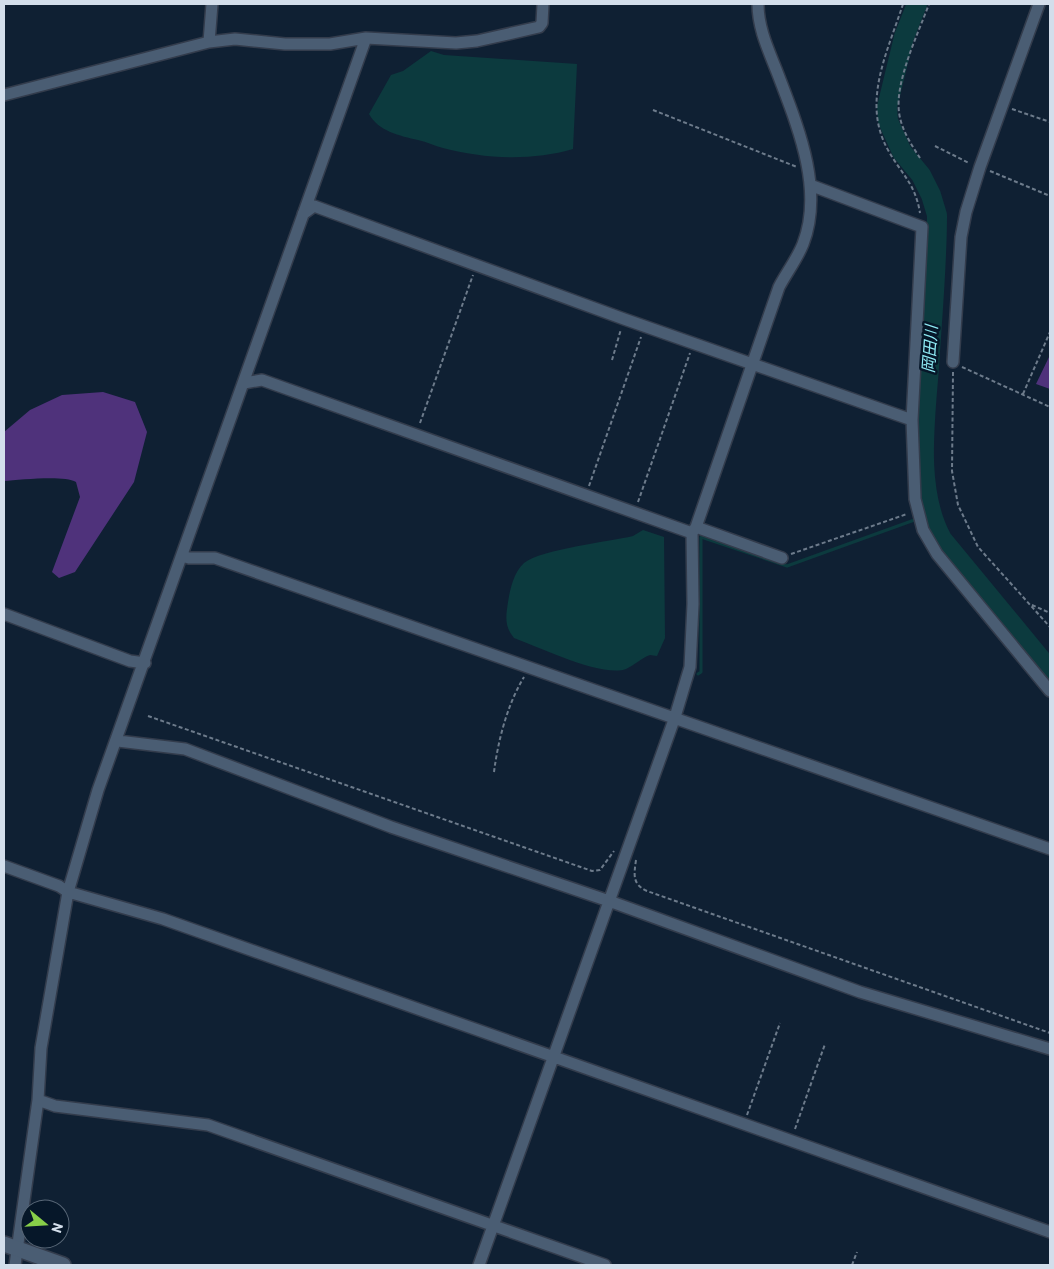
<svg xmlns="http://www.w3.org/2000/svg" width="1054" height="1269" viewBox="0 0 1054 1269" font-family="Barlow,'Noto Sans JP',sans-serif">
  <rect width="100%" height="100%" fill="#0f2033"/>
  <path fill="#4f327b" d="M1050,355v34l-14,-5z
    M103,392l32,10 12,30 -13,50 -59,90 -16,6 -7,-6 28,-75 -4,-15c-12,-7 -56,-2 -72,-1v-49l26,-22 32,-15z"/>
  <path fill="#0c3a3e" d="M431,51l13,4 133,9 -4,85c-41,12 -89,10 -130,-1 -8,-2 -16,-6 -25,-8 -18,-4 -40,-9 -49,-26l22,-39 12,-4z
    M643,530l21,7 1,101 -8,18 -7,-1c-9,3 -15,10 -24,14 -23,9 -87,-22 -112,-31 -10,-12 -8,-22 -6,-36 2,-13 6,-30 16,-39 18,-14 84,-21 109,-27z"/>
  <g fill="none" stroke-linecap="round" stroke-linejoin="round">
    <path stroke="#0c3a3e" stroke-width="3" d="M698,674l3,-2v-135l86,29 144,-52"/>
    <path stroke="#0c3a3e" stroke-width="20" d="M917,4l-13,33 -17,70 1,14 14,31 19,23 10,20 6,20c0,51 -5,102 -8,152 -4,54 -14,123 13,172l108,131"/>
    <g stroke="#333c4c" stroke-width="14">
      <path id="street" d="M209,42l3,-38
        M4,95l205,-53 26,-3 50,5h45l36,-6 90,5 21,-2 62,-14 3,-4 1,-19
        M810,185l112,42 -10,193 3,79 8,31 14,24 113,137
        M303,214l11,-8 310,113 288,101
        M953,362l8,-125 5,-25 14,-45 59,-163
        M244,383l18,-3 430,153
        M696,527l86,31
        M182,556l7,2h26l835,291
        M4,614l126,47 15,2
        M118,741l67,8 206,78 218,74 251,91 190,57
        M4,866l55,20 9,6 95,27 887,313
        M38,1100l17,6 153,19 397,140
        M15,1265l23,-165 3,-52 27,-156 30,-102 268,-752
        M479,1265l196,-548 15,-50 3,-63 -1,-71 4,-6 83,-240c8,-15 18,-28 24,-43 21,-54 -5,-117 -24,-167 -9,-24 -21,-47 -21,-73"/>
    </g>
    <g stroke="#333c4c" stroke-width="18">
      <path id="secondary" d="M4,1244l59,21"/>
    </g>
    <path stroke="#6d7b8b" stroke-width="2" stroke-dasharray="4 2.5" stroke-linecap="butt" d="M903,4c-15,47 -42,98 -15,146 14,25 27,33 32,63
      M1012,109l38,13
      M653,110l144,57
      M935,146l34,17
      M920,158c-9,-14 -19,-29 -21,-46 -4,-31 19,-78 30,-108
      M990,171l60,25
      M612,360l9,-31
      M962,367l88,40
      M953,372l-1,99 6,34 20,42 72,80
      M1023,394l27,-62
      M420,423l53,-148
      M589,486l52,-149
      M638,502l52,-149
      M791,554l116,-40
      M1032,605l18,8
      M148,716l444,155 8,-1 14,-19
      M494,772c4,-31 13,-67 30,-95
      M636,860c-2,15 -4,24 11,31l403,142
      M747,1115l33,-92
      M795,1129l30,-85
      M852,1265l5,-13"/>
    <use href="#street" stroke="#4a5d73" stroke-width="11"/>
    <use href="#secondary" stroke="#4a5d73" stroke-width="15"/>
  </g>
  <g text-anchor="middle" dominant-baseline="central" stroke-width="5" stroke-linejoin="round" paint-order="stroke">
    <g font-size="16" font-style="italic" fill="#90edf7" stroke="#061729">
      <text transform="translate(929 349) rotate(-86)">岡田川</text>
    </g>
  </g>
  <rect width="1054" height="1269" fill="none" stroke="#d3deeb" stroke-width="10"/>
  <g transform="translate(45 1224) rotate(108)"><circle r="24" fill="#061729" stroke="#586777"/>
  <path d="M0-4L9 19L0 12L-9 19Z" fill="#88cf49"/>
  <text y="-8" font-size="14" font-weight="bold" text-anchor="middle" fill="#d3deeb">N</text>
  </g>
</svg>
